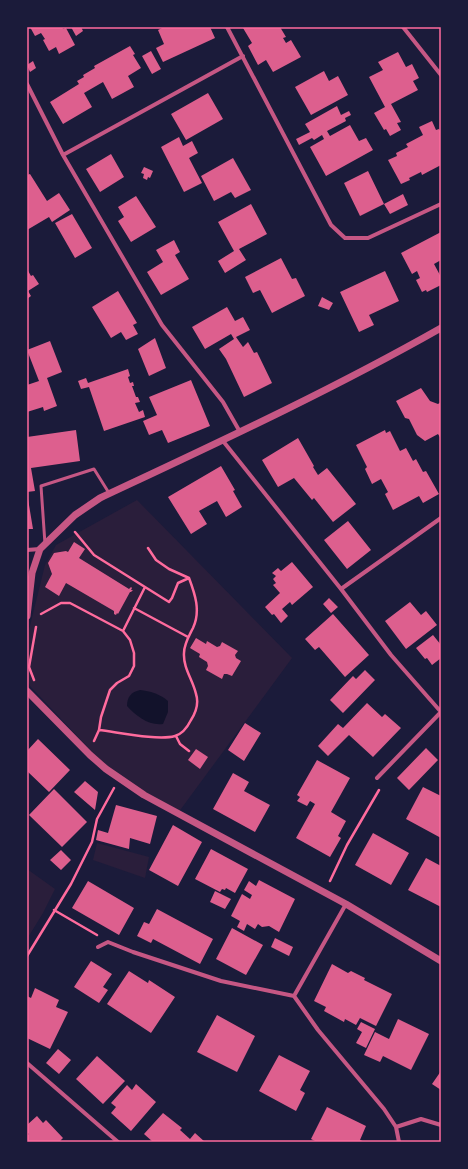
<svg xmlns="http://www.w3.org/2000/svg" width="468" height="1169" viewBox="0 0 468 1169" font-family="'Source Serif 4',serif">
  <rect width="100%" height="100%" fill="#1b1b3a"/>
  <path fill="#2a1e3b" d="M137,500l155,158 -114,155 -68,-42 -80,-85 -3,-8v-40l18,-73 11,-20z
    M97,843l52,14 -4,21 -52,-18z
    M27,869l28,20 -12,24 -16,26z"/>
  <path fill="#12122b" d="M140,690c10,1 20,4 28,11v11l-5,12c-14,2 -27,-8 -36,-18 0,-9 4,-14 13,-16z"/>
  <path fill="#dd5f8e" d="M30,27h32l1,2 3,-1 9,17 -16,9 -3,-7 -7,4 -6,-11 2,-1 -4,-6 -6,3z
    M71,27h10l2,4 -7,5z
    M164,27h46l5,11 -52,24 -7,-14 8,-4 -6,-14z
    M244,27h36l6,10 -3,1 3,5 5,-3 10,17 -28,15 -7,-12 -8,5 -10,-19 4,-3 -9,-15z
    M130,46l5,8 -2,1 8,13 -13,8 6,11 -22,12 -9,-17 -19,11 8,14 -29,17 -13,-22 29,-18 -2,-3 7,-4 -1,-2 12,-7 -1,-2z
    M151,51l10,18 -9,5 -10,-18z
    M398,52l8,15 6,-3 7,14 -6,3 5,9 -27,14 10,18 -4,1 4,7 -11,6 -4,-7 -2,1 -10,-17 11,-6 -16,-30 14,-7 -5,-8z
    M33,61l3,7 -6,4 -3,-7z
    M324,71l5,10 9,-5 10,19 -37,20 -16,-28z
    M208,93l15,26 -37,21 -15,-26z
    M337,106l4,9 8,-4 2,4 -6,3 1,3 -19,10 3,5 20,-11 9,16 7,-3 7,12 -47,26 -16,-29 14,-8 -2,-4 -8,5 -2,-2 -13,7 -3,-6 14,-7 -5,-8z
    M432,121l4,9 3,-1 2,3v33l-19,10 -1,-3 -12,6 1,2 -9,4 -13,-24 9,-4 -1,-3 12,-6 -2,-3 17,-9 -4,-8z
    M179,137l4,9 9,-5 6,12 -9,5 13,25 -18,9 -23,-45z
    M111,154l13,23 -24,15 -14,-23z
    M233,158l18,32 -16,8 -4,-6 -17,9 -13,-25z
    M144,167l9,4 -3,7 -2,-1 -1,3 -4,-2 1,-4 -3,-1z
    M368,171l16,33 -24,12 -16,-33z
    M30,174l17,27 12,-8 11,17 -18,12 -3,-5 -22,13v-55z
    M403,194l5,11 -18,9 -6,-10z
    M136,196l20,31 -25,15 -13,-21 6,-4 -6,-10z
    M251,204l16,30 -28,15 7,11 -21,13 -7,-12 16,-10 -16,-29z
    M72,214l20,34 -17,10 -20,-35z
    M441,232v28l-7,4 7,13v8l-14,7 -1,-2 -4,2 -6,-12 4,-2 -3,-7 -5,3 -11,-21z
    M174,240l6,12 -5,3 14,24 -28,16 -14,-23 16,-10 -7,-12z
    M281,258l11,21 4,-1 9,18 -33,17 -12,-23 -7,3 -8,-16z
    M27,269l4,7 2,-1 6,9 -11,7 3,5 -4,3z
    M385,271l14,30 -30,14 5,10 -15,7 -19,-40z
    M118,291l19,32 -4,2 5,9 -12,6 -5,-8 -10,6 -19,-31z
    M322,297l11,6 -4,7 -11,-4z
    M227,307l8,14 8,-4 7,13 -14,7 7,10 5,-5 6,11 3,-1 15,31 -28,14 -18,-38 -7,-10 15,-10 -3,-5 -26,15 -13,-22z
    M155,338l11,30 -17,8 -11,-27z
    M50,341l12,31 -15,6 10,28 -13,5 -1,-4 -16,5v-27l12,-4 -12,-31z
    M128,369l2,7 -2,1 2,6 3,-1 1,4h-2l4,11h2l2,5 -5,1 4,9 4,-2 2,7 -41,14 -15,-44 -8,2 -3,-8 8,-3 2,5z
    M191,380l19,46 -42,17 -6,-13 -13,5 -6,-14 14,-6 -8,-18z
    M421,388l9,13 8,3 3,-2v37l-3,-5 -13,7 -8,-6 -8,-16 -4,-1 -9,-17z
    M76,430l4,31 -49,7 4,23 -8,1v-55z
    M385,430l1,3 4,-2 10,20 6,-3 7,13 3,-2 7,13 3,-1 13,23 -16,9 -4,-7 -26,14 -8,-16 3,-2 -7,-13 -9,5 -7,-15 2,-2 -11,-22z
    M298,438l16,28 -1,1 5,8 9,-7 29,36 -23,18 -19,-24 -2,2 -18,-22 -16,9 -16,-27z
    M221,466l14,24 -2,1 9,16 -16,10 -9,-16 -18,10 8,13 -16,10 -23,-37z
    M27,493l6,36h-6z
    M348,521l23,29 -24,19 -23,-29z
    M74,542l11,7 -6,9 50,31 2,-2 1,1 -1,2h2l-2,2h-1l-12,22 -1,-1 -1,2 -2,-1v-3l-48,-28 -7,13 -14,-9 7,-13 -4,-11 6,-10 12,-2 2,1z
    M292,562l21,25 -21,18 -2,-3 -8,7 6,7 -7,7 -7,-9 -2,1 -7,-8 15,-14 -7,-8 3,-2 -3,-4 3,-3 -4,-3 6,-5 3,3z
    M329,598l9,9 -7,6 -8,-9z
    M410,602l11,13 5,-4 11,14 -31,24 -21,-28z
    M333,614l36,41 -24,22 -26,-30 -4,3 -10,-11z
    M433,635l8,10v13l-9,7 -5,-7 -2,1 -9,-11z
    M196,638l10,6 1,-3 10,6 3,-1 2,-4 16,9 -3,4 1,3 5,3 -9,15 -5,-2h-3l-2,5 -16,-9 2,-4 -1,-4 -8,-5 1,-3 -10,-6z
    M365,670l10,10 -32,33 -13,-13 23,-24 3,3z
    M367,703l15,14 3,-3 16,14 -28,29 -24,-22 -21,21 -10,-10 20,-22 5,4z
    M245,723l16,10 -17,28 -16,-11z
    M38,739l32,31 -21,22 -22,-21v-20z
    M426,748l12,12 -29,30 -12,-12z
    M196,749l12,8 -8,12 -12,-9z
    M317,760l33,18 -19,34 15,9 -8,15 3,2 -11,19 -34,-19 19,-34 -5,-3 -3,5 -10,-5 3,-4 -3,-2z
    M233,773l16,9 -5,9 26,14 -15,27 -42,-23z
    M85,781l13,11 -3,18 -21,-18z
    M423,787l18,9v42l-35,-19z
    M54,789l33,33 -25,25 -33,-32z
    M116,805l41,11 -7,28 -20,-6 -1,11 -33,-9 2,-10 10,3z
    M173,825l29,17 -24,44 -29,-16z
    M373,833l36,20 -18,32 -36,-20z
    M211,849l37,20 -13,24 -9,-5 -1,2 -3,-1 -2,3 -25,-13z
    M61,850l10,10 -10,10 -11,-10z
    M426,858l15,8v41l-33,-17z
    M259,880l36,19 -16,33 -10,-6 -7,1 -4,-3 -3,5 -8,-5 -3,7 -7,-4 3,-6 -9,-5 11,-22 8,5 2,-4 -8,-5 5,-9 7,5z
    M88,881l46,27 -15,27 -47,-27z
    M215,891l16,8 -6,10 -15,-7z
    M157,909l56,30 -13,25 -47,-25 -2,4 -14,-7 7,-14 5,2z
    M232,928l31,17 -17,30 -30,-16z
    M275,938l18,9 -4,9 -18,-9z
    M91,961l21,13 -9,13 5,3 -9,13 -25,-16z
    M332,964l16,9 3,-2 14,7 -1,2 28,14 -16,32 -16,-8 -4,7 -11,-6 -1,3 -20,-11 2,-4 -12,-6z
    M129,971l19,12 1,-3 26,17 -24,36 -44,-29z
    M35,988l24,12 -3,7 12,5 -18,37 -23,-11v-42l4,2z
    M217,1015l38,21 -18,36 -40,-20z
    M398,1019l31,15 -18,36 -28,-14 -3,6 -16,-7 11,-23 14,7z
    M361,1022l14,7 -9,19 -10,-5 6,-11 -5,-3z
    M58,1049l13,11 -12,14 -13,-11z
    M279,1055l31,16 -10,19 5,3 -9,18 -37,-20z
    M97,1056l28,25 -22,23 -27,-25z
    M441,1071v19l-9,-6z
    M136,1084l20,18 -25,29 -20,-18 5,-6 -5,-4 16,-18 5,5z
    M327,1107l39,19 -6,14 5,2h-48l-6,-3z
    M163,1113l19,15 -2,2 10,9 5,-6 10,9h-52l-9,-8z
    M37,1116l6,7 3,-3 17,18 -4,4h-32v-6l2,-2 -2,-2v-7z"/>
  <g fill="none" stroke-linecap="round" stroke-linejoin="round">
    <path stroke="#ff6b9d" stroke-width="2.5" d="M75,532l19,23 51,32 -22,44
      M145,587l24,15 3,-4 6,-15 11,-5
      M134,608l54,29
      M41,614l20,-11h9l53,28 7,9 4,13v13l-5,10 -12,7 -7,7 -9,27 -2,13 -5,11
      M34,680l-5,-13 7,-40
      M99,730c18,2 59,11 76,6 7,-2 13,-10 16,-16 5,-8 8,-17 5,-26 -3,-14 -13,-26 -12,-41 0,-9 5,-17 9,-25 8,-17 2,-34 -4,-50l-20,-9 -13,-9 -8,-12
      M176,736l4,8 9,7
      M330,881l17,-36 32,-55
      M54,910l43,25
      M27,956l44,-72 21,-42 5,-23 17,-31"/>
    <path stroke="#c65784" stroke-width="3" d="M45,544l-4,-58 53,-17 15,24"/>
    <path stroke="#c65784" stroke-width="4" d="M227,27l104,198 14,13h23l73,-34
      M403,27l38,48
      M27,84l36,71 99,170 61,77 17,30
      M63,155l180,-99
      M223,441l118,148 50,66 50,57
      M27,550l13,-1
      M341,589l100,-71
      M377,778l64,-66
      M346,904l-52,92 24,34 66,79 12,18 3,15
      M98,947l10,-5 25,10 88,29 73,15
      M27,1063l91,79
      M396,1127l25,-8 20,6"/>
    <path stroke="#c65784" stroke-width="7" d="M27,616l5,-43 8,-24 35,-34 25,-17c115,-54 230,-107 341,-170
      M27,691l63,64 16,14 38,26 202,109 95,57"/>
  </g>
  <rect width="468" height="1169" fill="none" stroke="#1b1b3a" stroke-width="56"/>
  <rect x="28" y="28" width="412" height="1113" fill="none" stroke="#ff6b9d" stroke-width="1.5"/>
</svg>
